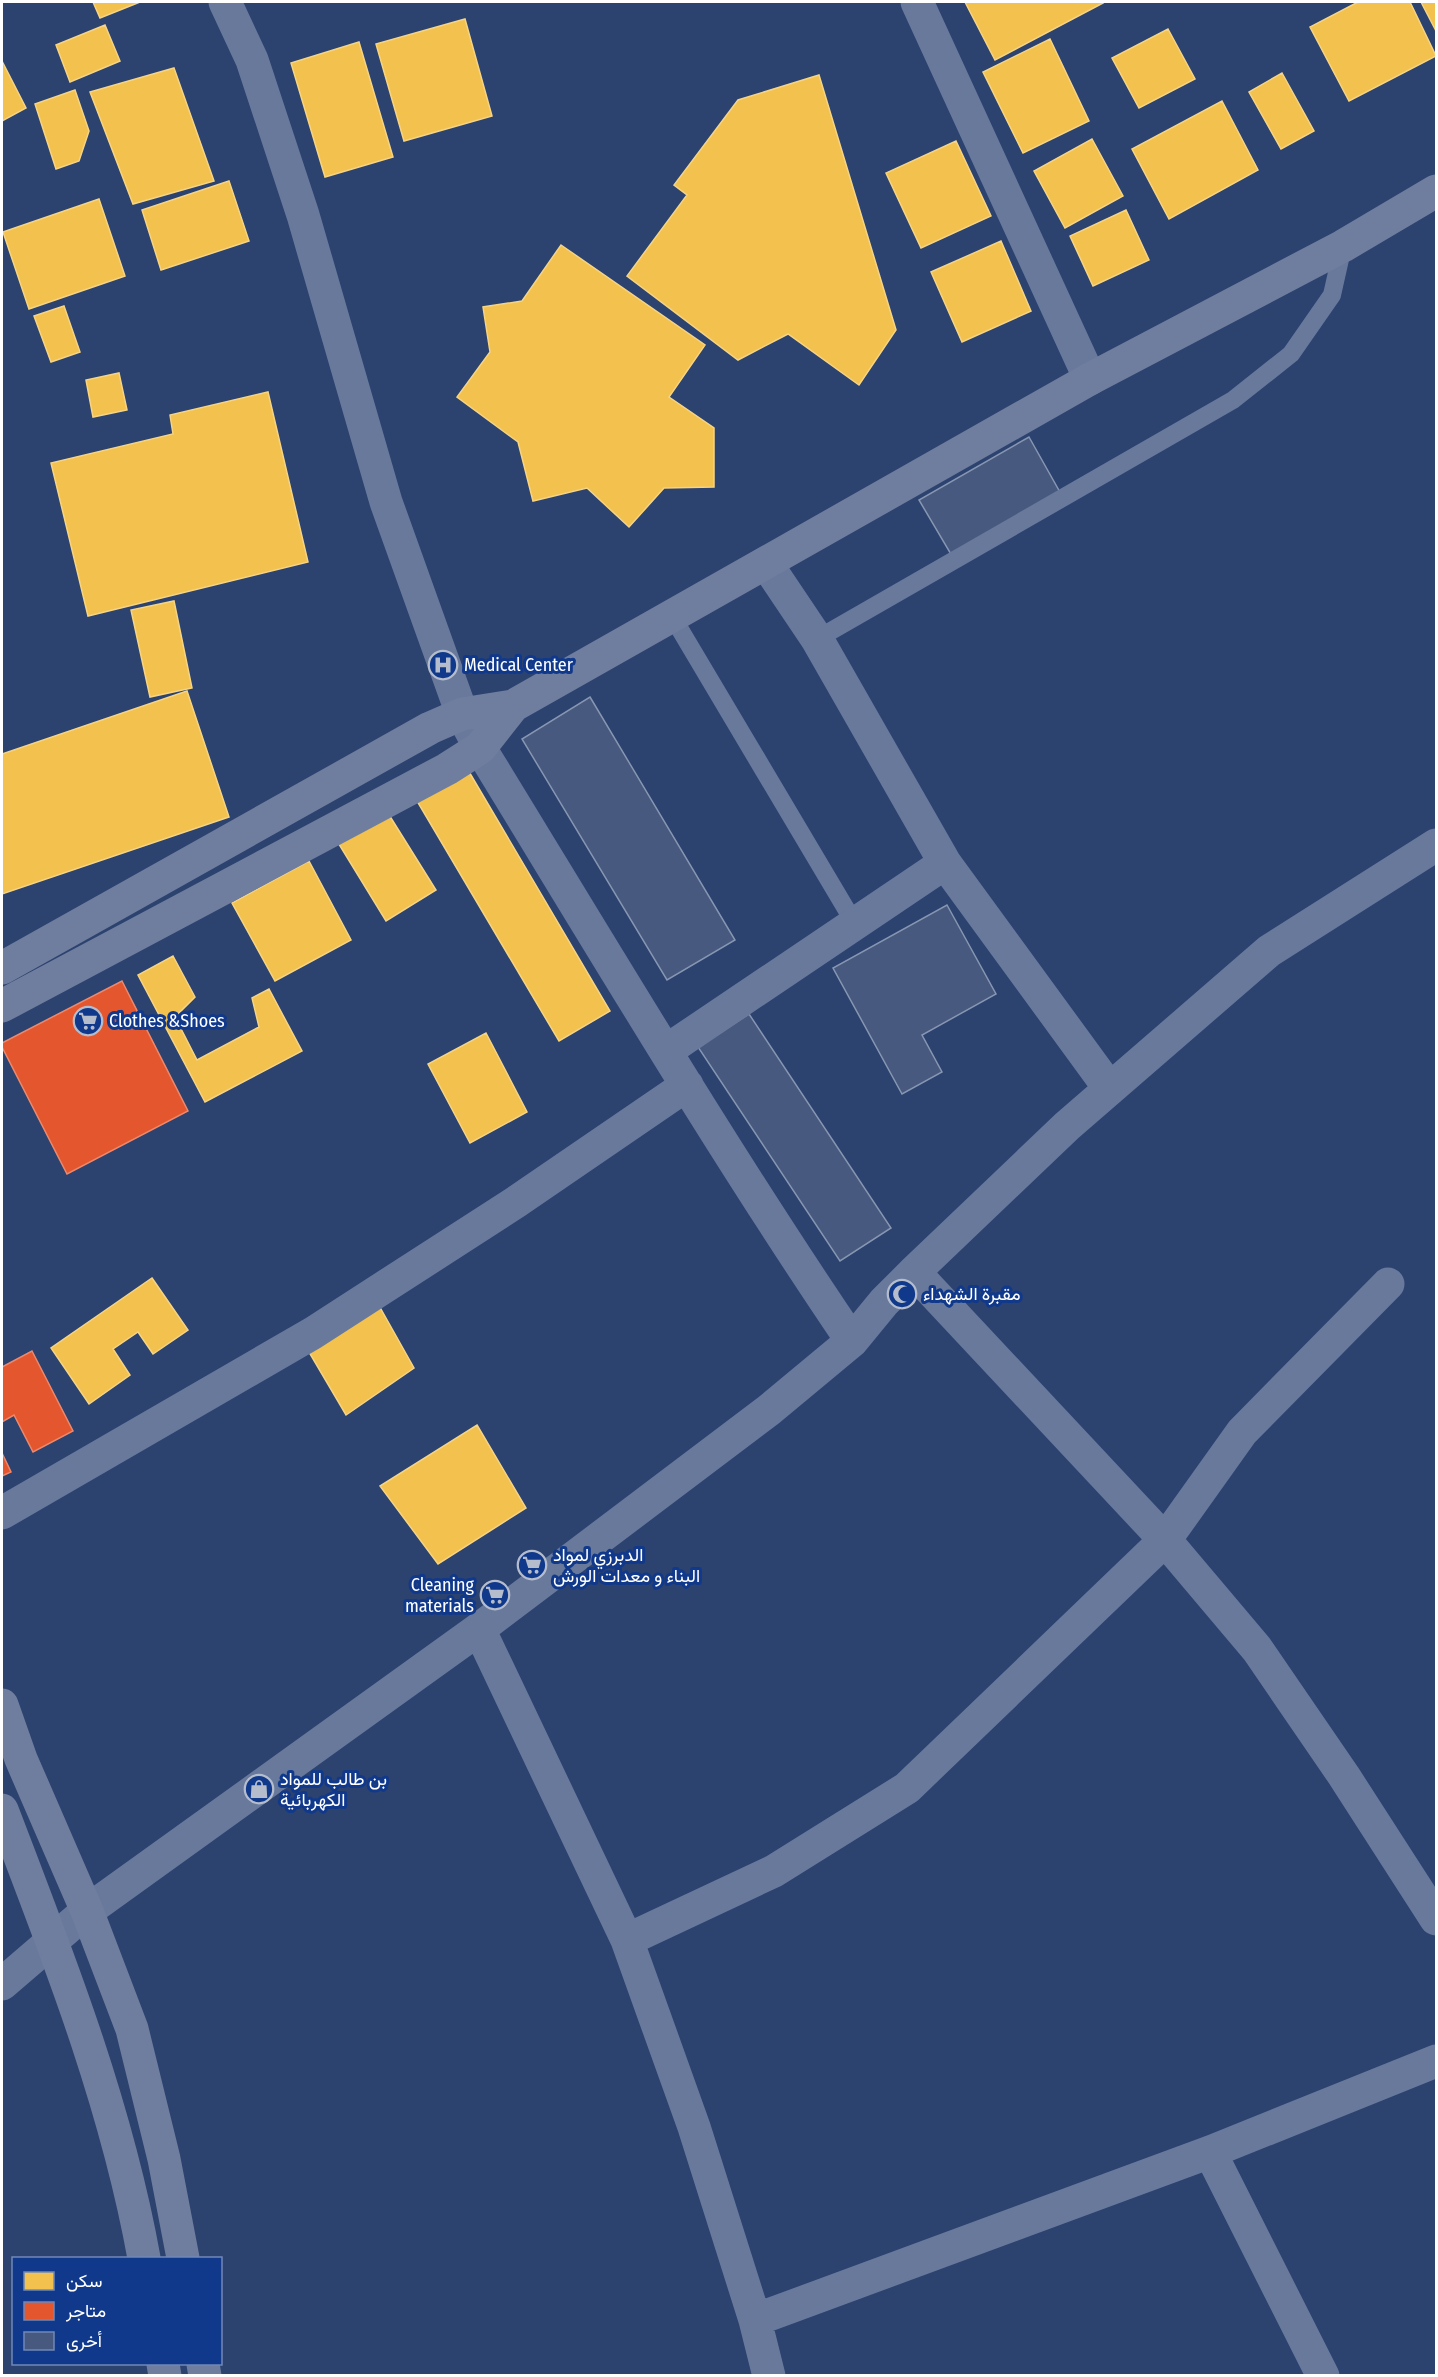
<svg xmlns="http://www.w3.org/2000/svg" width="1438" height="2377" viewBox="0 0 1438 2377" font-family="'Fira Sans Condensed',Vazirmatn,sans-serif">
  <rect width="100%" height="100%" fill="#2c426f"/>
  <path fill="#f2c14e" stroke="#f6d483" stroke-width="1.5" d="M93,2h47l-40,16z
    M965,2h137l1,1 -108,57z
    M1358,2h52l26,54 -87,45 -39,-74z
    M1421,2h15v29z
    M465,19l27,97 -88,25 -28,-97z
    M105,25l15,36 -50,21 -14,-37z
    M1168,29l27,50 -56,29 -27,-50z
    M1050,39l39,82 -66,32 -40,-81z
    M359,42l34,115 -68,20 -34,-114z
    M2,61l24,47 -24,13z
    M174,68l40,113 -81,23 -43,-112z
    M1282,73l32,58 -33,18 -32,-57z
    M819,75l77,255 -37,55 -71,-51 -50,26 -111,-84 60,-81 -13,-10 64,-85z
    M75,90l14,41 -10,30 -23,8 -21,-65z
    M1222,101l36,69 -89,49 -37,-70z
    M1092,139l31,57 -58,32 -31,-57z
    M956,141l35,75 -70,32 -35,-75z
    M229,181l20,60 -88,29 -19,-60z
    M99,199l26,77 -96,33 -26,-77z
    M1126,210l23,50 -56,26 -23,-50z
    M1001,241l30,70 -69,31 -31,-70z
    M561,245l144,100 -36,52 45,31v59l-50,1 -35,39 -42,-39 -54,13 -15,-59 -61,-45 33,-45 -7,-45 39,-6z
    M64,306l16,46 -29,10 -17,-46z
    M119,373l8,37 -34,7 -7,-37z
    M268,392l40,170 -220,54 -37,-153 122,-29 -3,-19z
    M174,601l18,87 -42,9 -19,-87z
    M187,691l42,126 -227,77v-140z
    M468,770l142,241 -51,30 -142,-240z
    M386,810l50,80 -50,31 -49,-80z
    M309,861l42,79 -76,41 -43,-78z
    M173,956l22,41 -20,20 22,43 62,-33 -7,-29 17,-9 33,62 -97,51 -67,-127z
    M486,1033l41,79 -57,31 -42,-79z
    M152,1278l36,52 -35,24 -15,-22 -25,17 17,26 -41,29 -38,-56z
    M377,1302l37,66 -68,47 -40,-68z
    M477,1425l49,83 -88,56 -58,-78z"/>
  <path fill="#e4572e" stroke="#ec896d" stroke-width="1.5" d="M122,981l66,130 -121,63 -65,-127v-4z
    M32,1351l41,80 -40,21 -19,-37 -12,7v-55z
    M2,1453l9,19 -9,4z"/>
  <path fill="#47597e" stroke="#8796b2" stroke-width="1.5" d="M1029,437l32,57 -109,62 -33,-56z
    M590,697l145,243 -68,40 -145,-241z
    M947,905l49,89 -74,41 20,37 -40,22 -69,-126z
    M749,1014l142,214 -51,33 -142,-214z"/>
  <g fill="none" stroke-linecap="round" stroke-linejoin="round">
    <path stroke="#68799c" stroke-width="18" d="M672,616l183,308
      M817,639l416,-239 58,-46 41,-59 11,-49"/>
    <path stroke="#68799c" stroke-width="33" d="M225,2l27,58 51,155 83,287 76,212 18,34c122,199 241,400 372,593
      M917,2l173,377
      M766,563l51,76 128,224 165,226
      M666,1051l279,-188
      M914,1272l251,268 92,109 87,127 92,143
      M2,1513l311,-180 203,-131 171,-117
      M479,1629l148,311 67,187 61,193 14,56
      M627,1940l147,-69 133,-83 258,-248 77,-108 146,-148
      M2,1984l85,-73 392,-282 290,-219 83,-69 32,-39 30,-30 153,-146 202,-175 167,-106
      M1210,2152l113,224
      M755,2320l455,-168 226,-91"/>
    <path stroke="#6f7e9f" stroke-width="33" d="M2,968l428,-240 32,-14 51,-8 577,-327 253,-133 93,-55
      M2,1006l445,-237 33,-21 33,-42
      M2,1705l19,54 66,152 45,118 32,130 19,99
      M2,1810c56,146 114,293 142,448
      M163,2364l2,12
      M203,2364l2,12"/>
  </g>
  <defs>
    <g id="hospital-ring" transform="scale(1.5)"><circle r="9.5" fill="#10398b" stroke="#b5bdcd" stroke-width="1.5"/><path d="M-5-5h3v3.5h4V-5h3V5h-3V1.5h-4V5h-3Z" fill="#b5bdcd"/></g>
    <g id="supermarket-ring" transform="scale(1.5)"><circle r="9.5" fill="#10398b" stroke="#b5bdcd" stroke-width="1.5"/><path d="M-6-5.5h2.5l.6 2H6L4.5 2H-2.5L-4.4-4H-6ZM-1.5 3.2a1.3 1.3 0 1 0 .1 0ZM3 3.2a1.3 1.3 0 1 0 .1 0Z" fill="#b5bdcd"/></g>
    <g id="mosque-ring" transform="scale(1.5)"><circle r="9.5" fill="#10398b" stroke="#b5bdcd" stroke-width="1.5"/><path d="M3.5-4.9A6 6 0 1 0 3.5 4.9A5 5 0 1 1 3.5-4.9Z" fill="#b5bdcd"/></g>
    <g id="shop-ring" transform="scale(1.5)"><circle r="9.5" fill="#10398b" stroke="#b5bdcd" stroke-width="1.5"/><path d="M-5-2.5h2.3a2.7 3.5 0 0 1 5.4 0H5L5.5 6h-11ZM-1.5-2.5h3a1.5 2.3 0 0 0-3 0Z" fill="#b5bdcd"/></g>
  </defs>
  <g fill-rule="evenodd">
    <use href="#hospital-ring" x="443" y="665"/>
    <use href="#supermarket-ring" x="88" y="1021"/>
    <use href="#mosque-ring" x="902" y="1294"/>
    <use href="#supermarket-ring" x="532" y="1565"/>
    <use href="#supermarket-ring" x="495" y="1595"/>
    <use href="#shop-ring" x="259" y="1789"/>
  </g>
  <g text-anchor="middle" dominant-baseline="central" stroke-width="6" stroke-linejoin="round" paint-order="stroke">
    <g font-size="18" fill="#fff" stroke="#10398b" text-anchor="start">
      <text x="464" y="665">Medical Center</text>
      <text x="109" y="1021">Clothes &amp;Shoes</text>
      <text x="923" y="1294">مقبرة الشهداء</text>
      <text x="553" y="1555">الدبرزي لمواد<tspan x="553" dy="21">البناء و معدات الورش</tspan></text>
      <text x="474" y="1585" text-anchor="end">Cleaning<tspan x="474" dy="21">materials</tspan></text>
      <text x="280" y="1779">بن طالب للمواد<tspan x="280" dy="21">الكهربائية</tspan></text>
    </g>
  </g>
  <rect width="1438" height="2377" fill="none" stroke="#ffffff" stroke-width="6"/>
  <rect x="12" y="2257" width="210" height="108" fill="#10398b" stroke="#7088b9" stroke-width="1.5"/>
  <rect x="24" y="2272" width="30" height="18" fill="#f2c14e" stroke="#7088b9" stroke-width="1.5"/>
  <text x="66" y="2287" font-size="18" fill="#ffffff">سكن</text>
  <rect x="24" y="2302" width="30" height="18" fill="#e4572e" stroke="#7088b9" stroke-width="1.5"/>
  <text x="66" y="2317" font-size="18" fill="#ffffff">متاجر</text>
  <rect x="24" y="2332" width="30" height="18" fill="#47597e" stroke="#7088b9" stroke-width="1.5"/>
  <text x="66" y="2347" font-size="18" fill="#ffffff">أخرى</text>
</svg>
